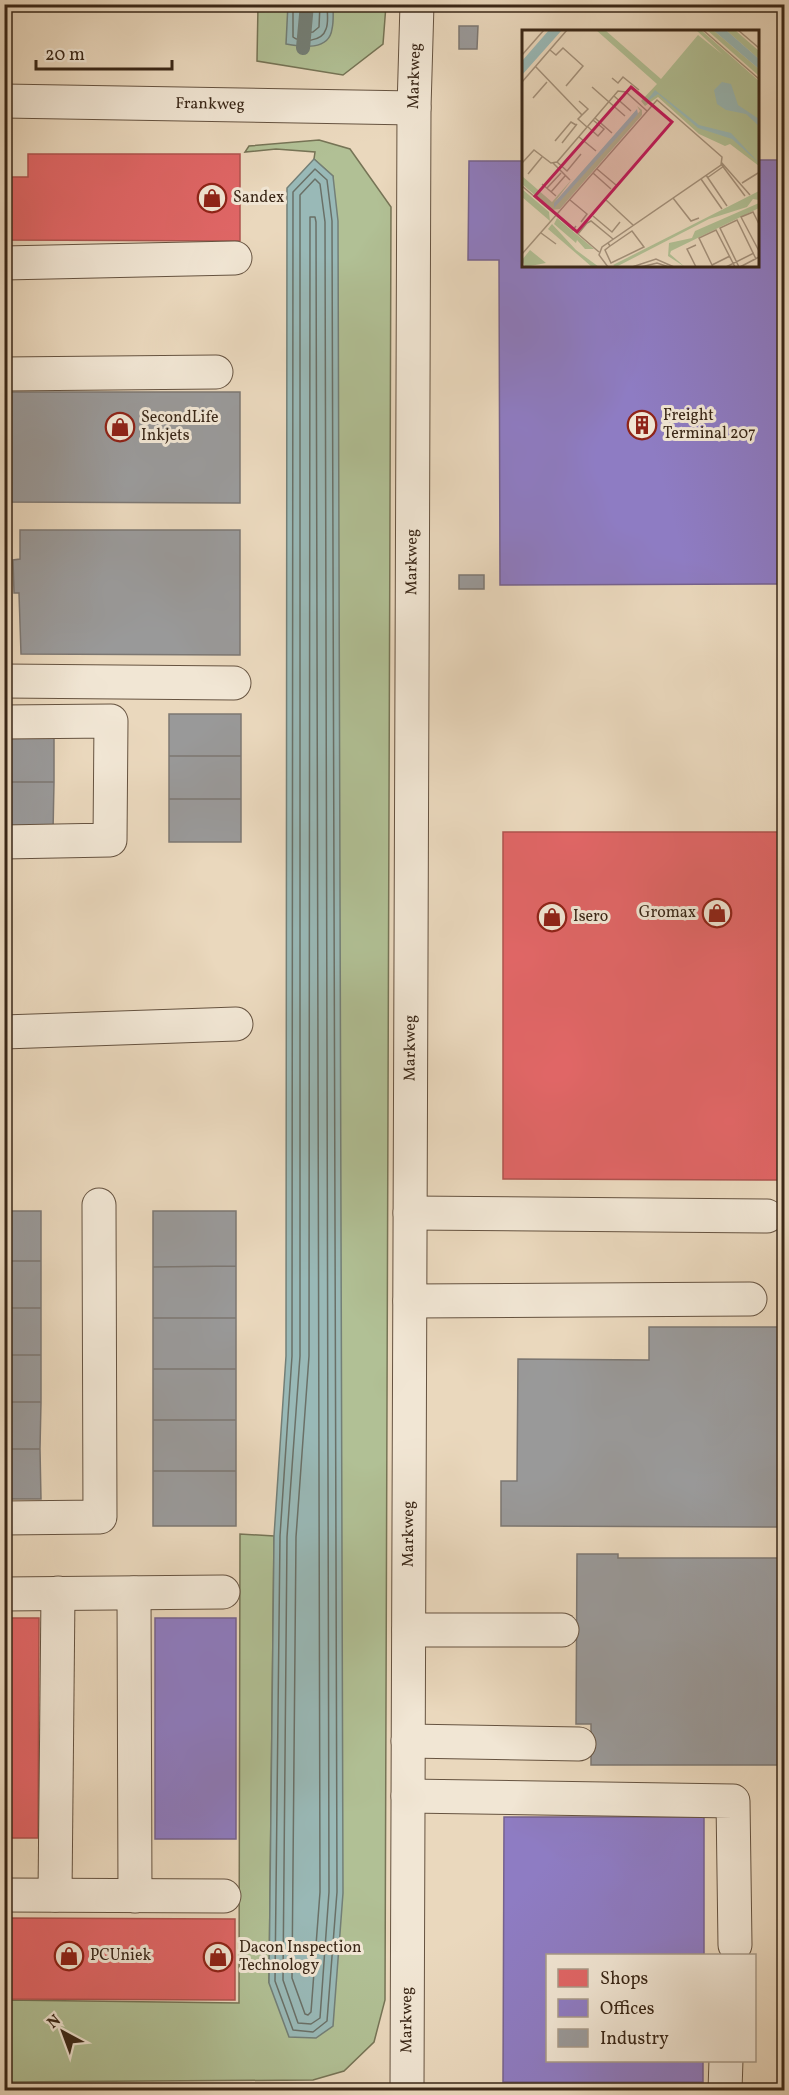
<svg xmlns="http://www.w3.org/2000/svg" width="789" height="2095" viewBox="0 0 789 2095" font-family="Vollkorn,serif">
  <rect width="100%" height="100%" fill="#ead8bd"/>
  <filter id="stains"><feTurbulence type="fractalNoise" baseFrequency=".00333" numOctaves="4"/><feColorMatrix values="0 0 0 0 .2 0 0 0 0 .09 0 0 0 0 .02 0 0 0 .5 -.17"/></filter>
  <radialGradient id="worn" r=".72"><stop offset=".6" stop-color="#630" stop-opacity="0"/><stop offset="1" stop-color="#630" stop-opacity=".3"/></radialGradient>
  <path fill="#b1c095" stroke="#767456" stroke-width="1.5" d="M258,5h128l-3,39 -40,31 -86,-14z
    M319,140l31,9 41,58 -6,1793 -11,42 -30,29 -31,9 -308,2v-82l234,3 1,-469 34,2 -5,447 64,-1807 -19,-17 1,-7 -39,-3 -31,3 4,-6z"/>
  <path fill="#99b9b7" stroke="#737f77" stroke-width="1.5" d="M288,4l45,1c0,7 1,16 -1,24 -3,22 -30,18 -46,15z
    M314,159l19,17 5,45 5,1672 -10,133 -17,12 -27,-1 -20,-54 5,-447 12,-180 1,-1168z"/>
  <path fill="#e06666" stroke="#ae534e" stroke-width="1.5" d="M28,154h212v87l-236,-1v-63h24z
    M503,832h280l-1,348 -279,-1z
    M4,1618h35l-1,220h-34z
    M4,1918l231,1v81l-231,-1z"/>
  <path fill="#8e7cc3" stroke="#75628f" stroke-width="1.5" d="M758,160h26v424l-284,1 -1,-325h-31l1,-99h55v105h234z
    M155,1618h81v221h-81z
    M504,1817h200v139h-156v104h155v22h-200z"/>
  <path fill="#999" stroke="#7c7772" stroke-width="1.5" d="M459,26h19l-1,23h-18z
    M4,392h236v111l-236,-1z
    M20,530h220v125l-219,-1 -2,-61h-5l-1,-33 7,-1z
    M459,575h25v14h-25z
    M169,714h72v42h-72z
    M4,732h50v50h-50z
    M169,756h72v43h-72z
    M4,782h50l-1,50h-49z
    M169,799h72v43h-72z
    M4,1211h37v50h-37z
    M153,1211h83v55l-83,1z
    M4,1261h37v47h-37z
    M236,1266v52h-83v-51z
    M4,1308h37v47h-37z
    M153,1318h83v51h-83z
    M649,1327h134v200l-282,-1v-45h16l1,-122 131,1z
    M4,1355h37v47h-37z
    M153,1369h83v51h-83z
    M4,1402h37l-1,47h-36z
    M153,1420h83v51h-83z
    M4,1449h36l1,50h-37z
    M153,1471h83v55h-83z
    M577,1554h41v4h165l-1,207h-191v-41h-15z"/>
  <g fill="none" stroke-linecap="round" stroke-linejoin="round">
    <path stroke="#6a7067" stroke-width="1.5" d="M293,4v33c8,6 29,5 33,-8 3,-7 1,-17 1,-25
      M301,4l-1,26 3,3 10,-1 6,-5 1,-23
      M315,169l12,11 5,41 5,1671 -10,129 -14,11 -20,-2 -18,-49 5,-445 12,-180 1,-1164z
      M315,179l5,5 5,38 4,1670 -9,126 -9,6 -13,-1 -15,-43 4,-443 13,-181v-1161z
      M310,217h5l1,5 4,1670 -9,120 -3,3 -3,-1 -13,-36 4,-441 13,-181z"/>
    <path stroke="#737f77" stroke-width="14" d="M303,48l4,-44"/>
    <g stroke="#665340" stroke-width="35">
      <g id="minor">
        <path id="s1" d="M4,101l410,7"/>
        <path d="M4,263l231,-5"/>
        <path d="M4,374l212,-2"/>
        <path d="M4,681l230,2"/>
        <path d="M4,722l107,-1 -1,119 -106,2"/>
        <path d="M4,1032l232,-8"/>
        <path d="M410,1213l357,3"/>
        <path d="M410,1301l340,-2"/>
        <path d="M4,1518l96,-1 -1,-312"/>
        <path d="M134,1593l1,303"/>
        <path d="M4,1594l219,-2"/>
        <path d="M409,1630h153"/>
        <path d="M408,1741l171,3"/>
        <path d="M408,1796l325,5 2,144"/>
        <path d="M4,1895l220,1"/>
        <path d="M55,1895l3,-302"/>
        <path id="s2" d="M407,2090l7,-1982 3,-104"/>
        <path d="M725,2090l1,-30"/>
      </g>
    </g>
    <use href="#minor" stroke="#f1e6d4" stroke-width="33"/>
  </g>
  <defs>
    <g id="shop-ring" transform="scale(1.5)"><circle r="9.5" fill="#f1e6d4" stroke="#8f2418" stroke-width="1.5"/><path d="M-5-2.5h2.3a2.7 3.5 0 0 1 5.4 0H5L5.5 6h-11ZM-1.5-2.5h3a1.5 2.3 0 0 0-3 0Z" fill="#8f2418"/></g>
    <g id="building-ring" transform="scale(1.5)"><circle r="9.5" fill="#f1e6d4" stroke="#8f2418" stroke-width="1.5"/><path d="M-4-6H4V6H1V3H-1V6H-4ZM-2.5-4.3h1.7v1.8h-1.7ZM.8-4.3h1.7v1.8H.8ZM-2.5-1h1.7V.8h-1.7ZM.8-1h1.7V.8H.8Z" fill="#8f2418"/></g>
  </defs>
  <g fill-rule="evenodd">
    <use href="#shop-ring" x="212" y="198"/>
    <use href="#building-ring" x="642" y="425"/>
    <use href="#shop-ring" x="120" y="427"/>
    <use href="#shop-ring" x="717" y="913"/>
    <use href="#shop-ring" x="552" y="917"/>
    <use href="#shop-ring" x="69" y="1956"/>
    <use href="#shop-ring" x="218" y="1957"/>
  </g>
  <g text-anchor="middle" dominant-baseline="central" stroke-width="6" stroke-linejoin="round" paint-order="stroke">
    <g font-size="16" fill="#3a2717" stroke="#f1e6d4">
      <text stroke="none"><textPath href="#s2" startOffset="2014">Markweg</textPath></text>
      <text stroke="none"><textPath href="#s1" startOffset="206">Frankweg</textPath></text>
      <text stroke="none"><textPath href="#s2" startOffset="1528">Markweg</textPath></text>
      <text stroke="none"><textPath href="#s2" startOffset="1042">Markweg</textPath></text>
      <text stroke="none"><textPath href="#s2" startOffset="556">Markweg</textPath></text>
      <text stroke="none"><textPath href="#s2" startOffset="70">Markweg</textPath></text>
    </g>
    <g font-size="16" fill="#3a2717" stroke="#f1e6d4" text-anchor="start">
      <text x="233" y="198">Sandex</text>
      <text x="663" y="416">Freight<tspan x="663" dy="18">Terminal 207</tspan></text>
      <text x="141" y="418">SecondLife<tspan x="141" dy="18">Inkjets</tspan></text>
      <text x="696" y="913" text-anchor="end">Gromax</text>
      <text x="573" y="917">Isero</text>
      <text x="239" y="1948">Dacon Inspection<tspan x="239" dy="18">Technology</tspan></text>
      <text x="90" y="1956">PCUniek</text>
    </g>
  </g>
  <g transform="translate(522 30)">
    <rect width="237" height="237" fill="#ead8bd"/>
    <path d="M74,0h9l56,49 37,-44 25,20 -27,-25h5l58,51v85l-29,-22 -5,2 -26,-12 -41,-37 -13,9 -4,-5 16,-17zM185,0h6l46,39v7zM204,0h9l24,21v8zM115,76l5,4v5l-82,94 -8,1 -30,-26v-8l30,26 21,-24 -19,25 86,-92zM0,159l27,23 1,9 -28,-24zM237,161v9l-6,-1 -6,8 -38,12 -93,48 -3,-2zM237,173v5l-88,43 -1,3 15,13 -17,-11 1,-13 23,-5 3,-7zM35,188l37,31h-9l-8,-9 -1,3 -22,-19zM30,194l24,26 23,17h-7l-44,-38zM8,220l16,13 -21,4 -3,-7z" fill="#b1c095"/>
    <path d="M27,0h13l-40,45v-14zM191,0h13l33,29v10zM200,52l9,2 7,21 21,14v7l-13,-12 -20,-4 -9,-6 -3,-14zM133,60l44,35 32,8 28,30 -27,-24 -34,-11 -40,-34 -13,9zM115,79l1,5 -84,94v-5z" fill="#99b9b7"/>
    <path fill="none" stroke="#a4917b" stroke-width="1.5" d="M181,0l56,49M216,0l21,18M28,20l6,5 7,-7 20,18 -17,20M0,25l22,-25M13,36l47,49M90,48l6,5 5,-6 16,13M0,52l45,-52M70,57l17,15M92,66l17,15M11,68l14,-16M57,71l9,8 -10,10 9,8M87,72l16,14M73,88l17,15M66,97l10,9 6,-7 -11,-9M57,107l17,14M33,111l16,-19 5,3M40,113l15,-19M35,132l10,9 14,-17M199,132l29,33M0,133l12,-13 17,13 6,-1 61,-71 8,1 21,19M31,133l17,17M199,134l24,32M75,139l19,16M71,143l18,16M6,144l14,-17M184,145l21,31M185,148l17,-12M179,149l21,30M220,153l16,-10M20,154l14,12M0,156l34,29M25,158l14,-15M29,162l14,-16M151,168l18,23 8,-3M48,170l17,14 -6,8M84,170l27,25M34,185l17,15 3,-4M71,186l19,16 8,-10M237,194l-6,-12 -12,5 18,34M19,203l15,11M86,213l2,3 22,-15 12,16 -33,16 -6,-13 5,-4M77,222l-21,-18 9,-11 4,-2 22,18M0,224l135,-154 65,57 -1,8 -119,82 -3,8 9,12M190,235l18,-9M110,237l24,-8 18,8M119,237l16,-4 12,4M174,237l-9,-18 9,-4M191,237l-14,-29 17,-8 19,37M204,237l28,-14M217,237l-19,-39 17,-8 19,39M218,237l19,-10"/>
    <path fill="#c2185b" fill-opacity="0.15" stroke="#c2185b" stroke-width="3" d="M109,57l41,35 -95,110 -42,-36z"/>
    <rect width="237" height="237" fill="none" stroke="#3a2717" stroke-width="3"/>
  </g>
  <rect width="789" height="2095" fill="none" stroke="#ead8bd" stroke-width="24"/>
  <rect x="6" y="6" width="777" height="2083" fill="none" stroke="#3a2717" stroke-width="3"/>
  <rect x="12" y="12" width="765" height="2071" fill="none" stroke="#3a2717" stroke-width="1.5"/>
  <rect x="546" y="1954" width="210" height="108" fill="#f1e6d4" stroke="#a89a88" stroke-width="1.5"/>
  <rect x="558" y="1969" width="30" height="18" fill="#e06666" stroke="#a89a88" stroke-width="1.5"/>
  <text x="600" y="1984" font-size="18" fill="#3a2717">Shops</text>
  <rect x="558" y="1999" width="30" height="18" fill="#8e7cc3" stroke="#a89a88" stroke-width="1.5"/>
  <text x="600" y="2014" font-size="18" fill="#3a2717">Offices</text>
  <rect x="558" y="2029" width="30" height="18" fill="#999999" stroke="#a89a88" stroke-width="1.5"/>
  <text x="600" y="2044" font-size="18" fill="#3a2717">Industry</text>
  <g transform="translate(63 2032) rotate(319)" stroke="#f1e6d4" stroke-width="4.5" paint-order="stroke">
  <path d="M0-4.5L10 22L0 15L-10 22Z" fill="#3a2717"/>
  <text y="-9" font-size="16" font-weight="bold" text-anchor="middle" fill="#3a2717">N</text>
  </g>
  <path d="M36 60v9h136v-9" fill="none" stroke="#3a2717" stroke-width="3"/>
  <text x="45" y="60" font-size="18" fill="#3a2717" stroke="#f1e6d4" stroke-width="4.5" paint-order="stroke">20 m</text>
  <rect width="100%" height="100%" filter="url(#stains)"/>
  <rect width="100%" height="100%" fill="url(#worn)"/>
</svg>
